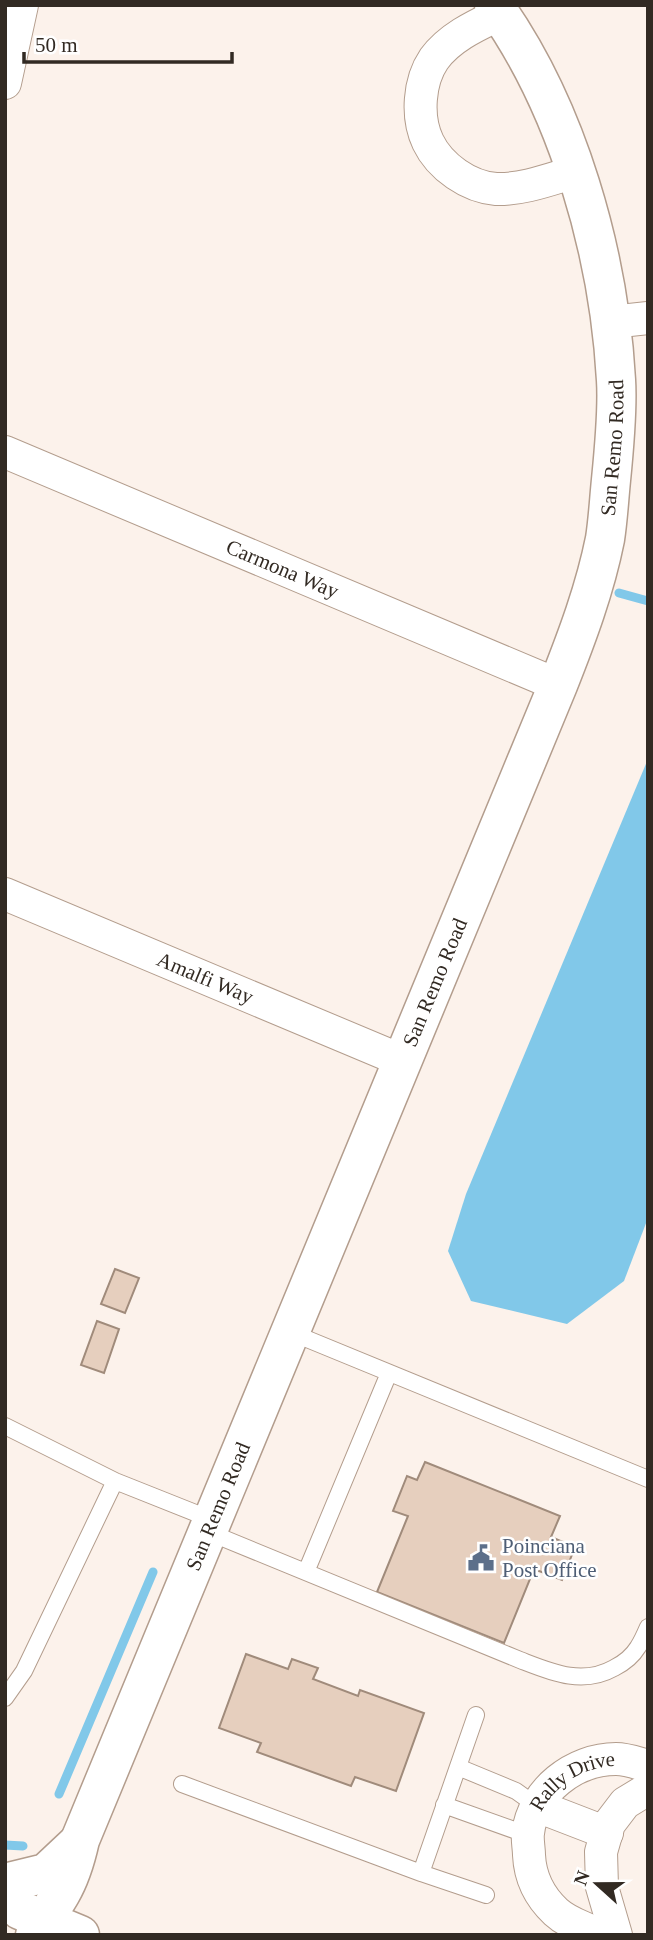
<svg xmlns="http://www.w3.org/2000/svg" width="653" height="1940" viewBox="0 0 653 1940" font-family="Georgia,serif">
  <rect width="100%" height="100%" fill="#fcf2eb"/>
  <path fill="#81c8e9" d="M648,759v459l-24,63 -57,43 -96,-23 -23,-50 18,-57z"/>
  <g fill="none" stroke-linecap="round" stroke-linejoin="round">
    <path stroke="#81c8e9" stroke-width="9" d="M619,593l29,8
      M59,1794l94,-222
      M5,1845l18,1"/>
  </g>
  <path fill="#e6cfbe" stroke="#a08b7b" stroke-width="2" d="M115,1269l24,9 -14,35 -24,-9z
    M97,1321l22,8 -15,44 -23,-8z
    M425,1462l135,54 -9,21 24,10 -13,33 -28,-11 -30,74 -127,-51 31,-76 -15,-5 14,-35 10,4z
    M246,1654l42,15 4,-10 26,9 -5,11 45,17 2,-6 64,23 -28,78 -41,-14 -4,9 -94,-34 4,-9 -42,-15z"/>
  <g fill="none" stroke-linecap="round" stroke-linejoin="round">
    <g stroke="#b39d8d" stroke-width="18">
      <path id="lane" d="M290,1332l358,147
        M5,1426l110,55 98,39
        M208,1532l312,128c31,12 62,26 94,8 10,-5 18,-11 24,-21 4,-6 7,-13 10,-20
        M306,1572l83,-199
        M5,1698l19,-27 91,-190
        M458,1767l58,24 21,15
        M182,1784l239,89 55,-158
        M444,1805l84,30
        M421,1873l65,22"/>
    </g>
    <g stroke="#b39d8d" stroke-width="34">
      <g id="street">
        <path d="M500,14c-23,11 -50,23 -66,45 -15,22 -18,58 -6,83 12,25 41,45 68,47 26,1 55,-10 79,-17"/>
        <path d="M5,83l17,-78"/>
        <path d="M611,322l37,-4"/>
        <path id="s1" d="M5,452l553,233"/>
        <path id="s2" d="M5,894l398,167"/>
        <path d="M537,1806l70,27"/>
        <path id="s3" d="M599,1935c-14,-8 -30,-11 -43,-23 -16,-15 -26,-35 -27,-57 0,-7 -2,-15 -1,-22 5,-42 46,-74 88,-74 11,0 21,4 32,7"/>
        <path d="M616,1935l-14,-48 -1,-35 8,-28 16,-21 23,-14"/>
      </g>
    </g>
    <g stroke="#b39d8d" stroke-width="41">
      <g id="secondary">
        <path d="M5,1883l41,-10 33,-31"/>
        <path d="M20,1910l60,25"/>
        <path id="s4" d="M35,1935c8,-15 18,-28 26,-42 10,-17 15,-35 19,-53l478,-1155c19,-48 37,-96 47,-146 3,-19 4,-39 6,-59 3,-30 7,-70 5,-100 -7,-127 -48,-271 -122,-375"/>
      </g>
    </g>
    <use href="#lane" stroke="#fff" stroke-width="16"/>
    <use href="#street" stroke="#fff" stroke-width="32"/>
    <use href="#secondary" stroke="#fff" stroke-width="38"/>
  </g>
  <defs>
    <g id="civic-bare" transform="scale(2.1)"><path d="M-.6-6.5H3V-4.5H.6V-3L4-1V1h2V6H-6V1h2V-1L-.6-3ZM-1.2 2.5V6h2.4V2.5Z" fill="#5c6f8a" stroke="#fff" stroke-width="2.5" paint-order="stroke"/></g>
  </defs>
  <g fill-rule="evenodd">
    <use href="#civic-bare" x="481" y="1558"/>
  </g>
  <g text-anchor="middle" dominant-baseline="central" stroke-width="5" stroke-linejoin="round" paint-order="stroke">
    <g font-size="21" fill="#322a23" stroke="#fff">
      <text stroke="none"><textPath href="#s4" startOffset="1601">San Remo Road</textPath></text>
      <text stroke="none"><textPath href="#s1" startOffset="301">Carmona Way</textPath></text>
      <text stroke="none"><textPath href="#s2" startOffset="217">Amalfi Way</textPath></text>
      <text stroke="none"><textPath href="#s4" startOffset="1034">San Remo Road</textPath></text>
      <text stroke="none"><textPath href="#s4" startOffset="467">San Remo Road</textPath></text>
      <text stroke="none"><textPath href="#s3" startOffset="210">Rally Drive</textPath></text>
    </g>
    <g font-size="21" fill="#4e5e75" stroke="#fff" text-anchor="start">
      <text x="502" y="1546">Poinciana<tspan x="502" dy="24">Post Office</tspan></text>
    </g>
  </g>
  <rect width="653" height="1940" fill="none" stroke="#322a23" stroke-width="14"/>
  <g transform="translate(597 1884) rotate(291)" stroke="#ffffff" stroke-width="5" paint-order="stroke">
  <path d="M0-5L12 26L0 18L-12 26Z" fill="#322a23"/>
  <text y="-10" font-size="19" font-weight="bold" text-anchor="middle" fill="#322a23">N</text>
  </g>
  <path d="M24 52v10h208v-10" fill="none" stroke="#322a23" stroke-width="3.5"/>
  <text x="35" y="52" font-size="21" fill="#322a23" stroke="#ffffff" stroke-width="5" paint-order="stroke">50 m</text>
</svg>
